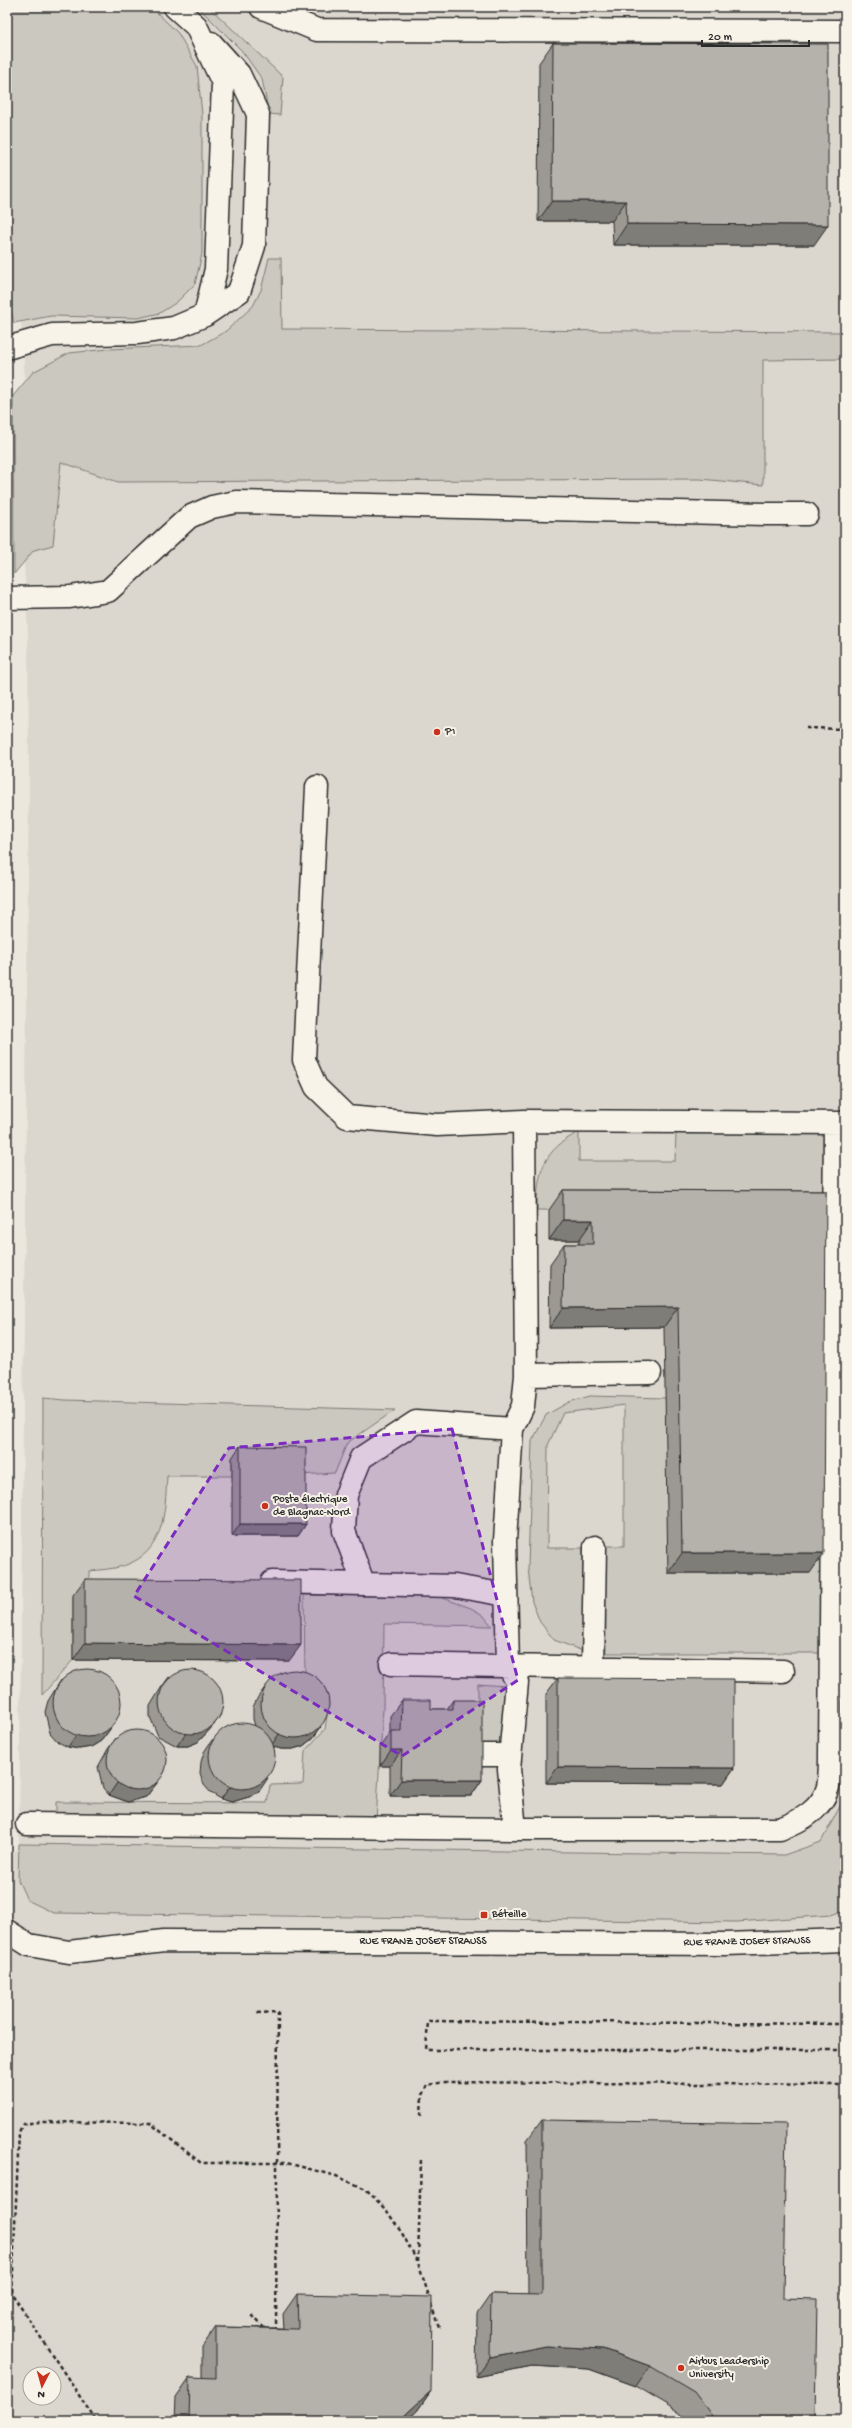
<svg xmlns="http://www.w3.org/2000/svg" width="852" height="2428" viewBox="0 0 852 2428" font-family="'Gochi Hand',sans-serif">
  <rect width="100%" height="100%" fill="#ebe7dd"/>
  <filter id="ink" filterUnits="userSpaceOnUse"><feTurbulence type="fractalNoise" baseFrequency=".025" numOctaves="2"/><feDisplacementMap in="SourceGraphic" scale="8" xChannelSelector="R" yChannelSelector="G"/><feConvolveMatrix kernelMatrix="1 2 1 2 8 2 1 2 1" color-interpolation-filters="sRGB"/></filter>
  <g filter="url(#ink)">
    <path fill="#dbd7ce" fill-rule="evenodd" d="M7,7h838v2414h-838v-558l12,-19 10,-1065 -1,-145 -4,-71 2,-168 -7,-103zM30,2374h24v24h-24z"/>
    <path fill="#cbc8bf" stroke="#7b7a75" d="M7,7h144l27,26 19,33 5,48v140l-7,30 -18,18 -17,11 -22,5 -87,-2 -37,7 -7,-30z
      M198,7h11l74,70 -3,38 -11,-1 -7,-35 -20,-28z
      M269,258h12l1,71 563,3v27l-82,1v125l-63,-6 -582,3 -57,-20 -8,83 -19,5 -20,24 -1,-178 20,-24 36,-19 40,-4 92,-4 25,-14 27,-25 8,-16z
      M579,1132v29h96l1,-28 150,1 -3,519h-217l-1,-107h19v-141l-61,8 -15,32 -1,103h36v103l-29,-11 -14,-18 -8,-20 -4,-34 4,-127 14,-26 23,-13 21,-6 76,2 146,-186 -275,-2c0,-38 6,-60 42,-78z
      M43,1398l22,2 330,10 -48,33 -12,30 -37,2 -66,-17v18h-65c-2,36 -2,77 -44,90 -10,3 -23,4 -34,5v24l-16,1v64l-31,35z
      M304,1595l136,2 31,11 12,7 9,11 -108,-2 -1,85 -7,112 -320,-3v-16l211,1 3,-18 33,-1 2,-33 20,-22 3,-21 -23,-30z
      M478,1684l27,2 2,5 -2,51 -9,4h-25l7,-36z
      M845,1797v113l-14,5 -94,7 -683,-9 -27,-13 -9,-20 1,-36 765,11 37,-13z"/>
    <g fill="none" stroke-linecap="round" stroke-linejoin="round">
      <g stroke="#2b2b2b" stroke-width="25">
        <path id="minor" d="M261,7l56,23 528,1
          M205,315l34,-23 15,-46 4,-132 -19,-40 -28,-31
          M7,348l45,-13 85,-2 37,-5 31,-13 11,-46 7,-186 -27,-57 -21,-19
          M7,598l63,-1 38,-6 81,-74 23,-10 24,-5 529,12h42
          M317,787l-13,273 12,27 31,30 90,8 87,-4 321,2
          M526,1375l124,-2
          M272,1582l183,4 51,9
          M363,1582l-19,-51 2,-36 15,-37 55,-36 96,7
          M391,1664l392,7
          M593,1667l2,-120
          M476,1755h34
          M27,1824l488,5h265c20,-8 42,-19 48,-42 2,-10 2,-22 2,-32l5,-632
          M515,1829l-6,-60 8,-87 -9,-17 -3,-124 7,-112 11,-23 3,-31 -2,-254
          M7,1931l22,14 40,7 95,-11 562,3 119,-4"/>
      </g>
      <path stroke="#2b2b2b" stroke-width="2.5" stroke-dasharray="4 3" stroke-linecap="butt" d="M806,728l39,1
        M257,2013l21,-1 -2,318
        M845,2024l-417,-3 -2,29h419
        M845,2077v26
        M421,2116l1,-21 5,-10 18,-3 400,3
        M418,2262l3,-104
        M431,2304l8,24
        M252,2315l14,15
        M96,2421l-84,-127 7,-162 4,-8 16,-2 111,1 51,40h86l49,13 30,13 21,22 16,24 15,28 12,36
        M842,2421l2,-272"/>
      <use href="#minor" stroke="#f7f3e8" stroke-width="22"/>
    </g>
    <path fill="#9c9993" stroke="#2b2b2b" d="M553,43l261,202h-201l-1,-24h-74l1,-158z
      M563,1190l263,1 -16,382h-142l-4,-246 -115,1 1,-64 14,-20h15v-4h-30v-30z
      M240,1446l66,78 -8,12h-66v-78z
      M85,1579l204,82 -216,-1v-65z
      M169,1677l52,37 -8,12 -15,16 -10,4h-11l-19,-10 -8,-19v-11l11,-18z
      M558,1678l176,90 -11,16 -177,-1v-89z
      M61,1680l55,40 -8,12 -7,9 -10,6 -12,2 -11,-2 -10,-5 -8,-9 -5,-21 3,-11z
      M266,1686l55,41 -8,11 -10,8 -10,3h-12l-7,-2 -14,43 -8,6 -20,6 -11,-3 -10,-6 -7,-8 -4,-12 1,-11 3,-10 8,-12 43,-14 -2,-7v-12l5,-10z
      M402,1700l29,9h16l6,-9 29,80 -11,16h-81v-30h-10v-19l10,-15v-16z
      M116,1738l41,45 -11,14 -18,5 -19,-7 -6,-7 -5,-21 10,-18z
      M542,2120l241,178 32,123h-128l-7,-9 -44,-26 -47,-17 -57,-3 -56,11 1,-63 14,-20 37,1 -1,-155z
      M297,2294l134,97 -14,20 -11,10h-231l1,-24 14,-20 12,1v-31l14,-20 68,1 -1,-14z"/>
    <path fill="#7f7d78" stroke="#2b2b2b" d="M552,201h74l-14,20h-74z
      M627,224l201,1 -14,20h-201z
      M563,1220h30l-14,20h-30z
      M678,1307l-14,20 -115,1 14,-20z
      M240,1524h66l-8,12h-66z
      M682,1553h142l-14,20h-142z
      M85,1643l216,2 -12,16 -216,-1z
      M221,1714l-8,12 -15,16 -10,4h-11l8,-12z
      M116,1720l-8,12 -7,9 -10,6 -12,2 -11,-2 8,-12z
      M321,1727l-8,11 -10,8 -10,3h-12l-10,-3 8,-12z
      M391,1750h11l-12,16h-10z
      M558,1767l176,1 -11,16 -177,-1z
      M165,1771l-8,12 -11,14 -18,5 -19,-7 8,-12z
      M268,1778l-8,12 -8,6 -20,6 -11,-3 8,-11z
      M401,1780h81l-11,16h-81z
      M546,2346l57,3 47,17 -14,20 -47,-17 -57,-3 -56,11 14,-20z
      M431,2391l-14,20 -11,10h-6l6,-7z"/>
    <path fill="#b5b2ab" stroke="#2b2b2b" d="M553,43l275,1v181l-201,-1 -1,-23h-74z
      M563,1190l263,1 -2,362h-142l-4,-246 -115,1 1,-64h29v-24h-30z
      M240,1446l66,1v77h-66z
      M85,1579l216,1v65l-216,-2z
      M53 1703a34 34 0 1 1 68 0a34 34 0 1 1-68 0Z
      M159 1702a32 32 0 1 1 64 0a32 32 0 1 1-64 0Z
      M261 1704a34 34 0 1 1 68 0a34 34 0 1 1-68 0Z
      M558,1678l176,1v89l-176,-1z
      M402,1700h29v9h22v-9h29v80h-81l1,-30h-11v-19h10z
      M209 1756a33 33 0 1 1 66 0a33 33 0 1 1-66 0Z
      M107 1760a30 30 0 1 1 60 0a30 30 0 1 1-60 0Z
      M7,1972l3,1v20h-3z
      M542,2120l244,4 -3,174 34,1 -2,122h-99l-22,-29 -44,-26 -47,-17 -57,-3 -56,11 1,-63 51,1z
      M297,2294l135,3 -1,94 -25,23 -6,7h-211l1,-44 26,1v-51l82,2z"/>
  </g>
  <path fill="#7b2cbf" fill-opacity="0.2" stroke="#7b2cbf" stroke-width="3" stroke-dasharray="8 5" stroke-linejoin="round" d="M452,1429l66,251 -116,76 -268,-160 95,-148z"/>
  <g fill="#c8321e" stroke="#f7f3e8" stroke-width="1.5">
    <circle cx="437" cy="732" r="4"/>
    <circle cx="265" cy="1506" r="4"/>
    <rect x="480" y="1911" width="8" height="8" rx="2"/>
    <circle cx="681" cy="2368" r="4"/>
  </g>
  <g text-anchor="middle" dominant-baseline="central" stroke-width="4" stroke-linejoin="round" paint-order="stroke">
    <g font-size="11" fill="#2b2b2b" stroke="#f7f3e8" text-anchor="start">
      <text x="445" y="732">P1</text>
      <text x="273" y="1500">Poste électrique<tspan x="273" dy="13">de Blagnac-Nord</tspan></text>
      <text x="492" y="1915">Béteille</text>
      <text x="689" y="2362">Airbus Leadership<tspan x="689" dy="13">University</tspan></text>
    </g>
    <g font-size="11" fill="#2b2b2b" stroke="#f7f3e8">
      <text x="423" y="1942">RUE FRANZ JOSEF STRAUSS</text>
      <text transform="translate(747 1942) rotate(-1)">RUE FRANZ JOSEF STRAUSS</text>
    </g>
  </g>
  <rect width="852" height="2428" fill="none" stroke="#f7f3e8" stroke-width="24"/>
  <rect x="12" y="12" width="828" height="2404" fill="none" stroke="#2b2b2b" stroke-width="1.5" filter="url(#ink)"/>
  <g transform="translate(42 2386) rotate(186)"><circle r="19" fill="#f7f3e8" stroke="#a5a39c"/>
  <path d="M0-3L7 15L0 10L-7 15Z" fill="#c8321e"/>
  <text y="-6" font-size="11" font-weight="bold" text-anchor="middle" fill="#2b2b2b">N</text>
  </g>
  <path d="M702 40v6h107v-6" fill="none" stroke="#2b2b2b" stroke-width="2"/>
  <text x="708" y="40" font-size="12" fill="#2b2b2b" stroke="#f7f3e8" stroke-width="3" paint-order="stroke">20 m</text>
</svg>
